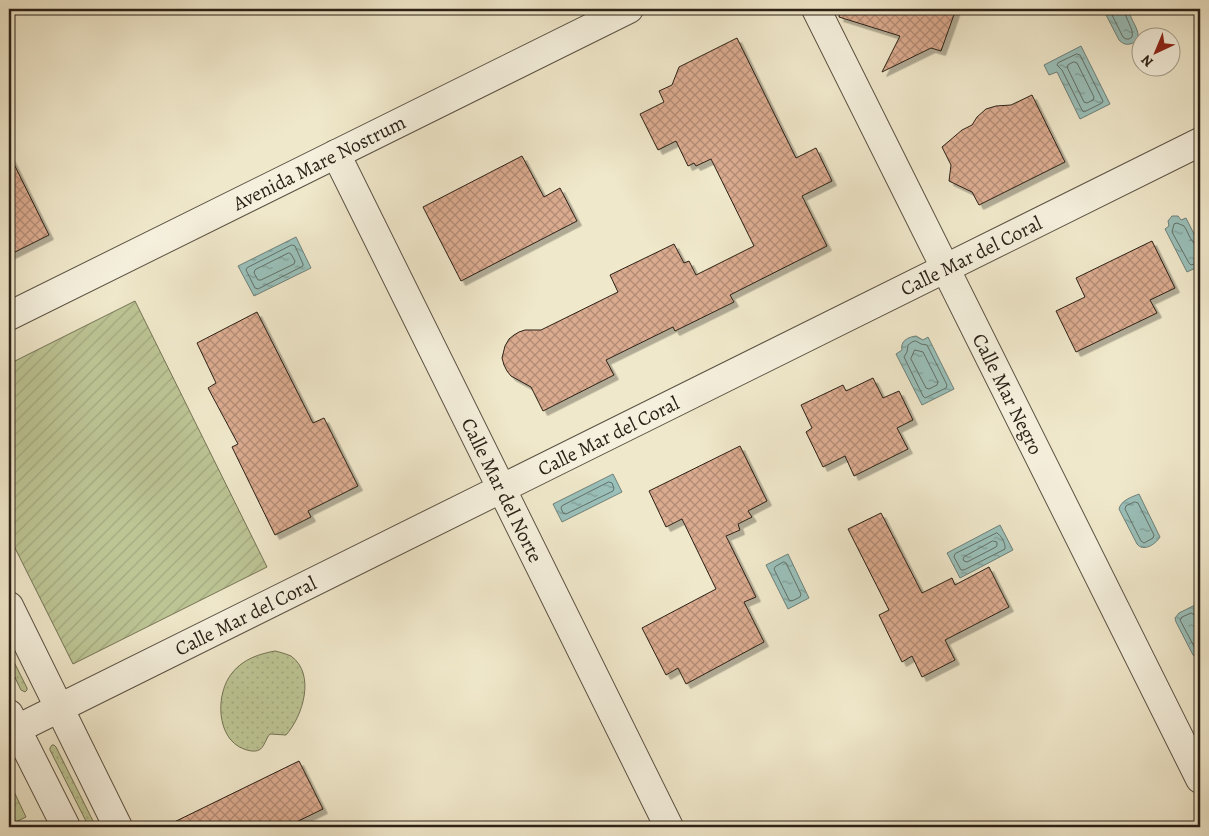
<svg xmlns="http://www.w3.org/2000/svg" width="1209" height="836" viewBox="0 0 1209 836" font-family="Alegreya,serif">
  <defs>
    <pattern id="grass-dots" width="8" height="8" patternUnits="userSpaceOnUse" patternTransform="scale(1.25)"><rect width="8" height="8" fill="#bdc595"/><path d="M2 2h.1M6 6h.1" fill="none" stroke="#a3a980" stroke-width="1.8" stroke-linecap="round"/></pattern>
    <pattern id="park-crowns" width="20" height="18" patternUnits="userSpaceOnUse" patternTransform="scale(1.25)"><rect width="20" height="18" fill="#bdc595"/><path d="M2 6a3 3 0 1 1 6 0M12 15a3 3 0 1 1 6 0" fill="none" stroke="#a3a980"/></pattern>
    <pattern id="garden-furrows" width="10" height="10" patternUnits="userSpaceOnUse" patternTransform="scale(1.25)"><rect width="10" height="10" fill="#bdc595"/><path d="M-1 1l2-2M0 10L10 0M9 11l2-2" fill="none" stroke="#a3a980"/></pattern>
    <pattern id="water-ripples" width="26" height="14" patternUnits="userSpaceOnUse" patternTransform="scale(1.25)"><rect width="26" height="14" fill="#9ac0ba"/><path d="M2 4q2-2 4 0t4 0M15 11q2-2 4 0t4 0" fill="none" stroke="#7e9c96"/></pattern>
    <pattern id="building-cross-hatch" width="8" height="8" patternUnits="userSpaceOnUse" patternTransform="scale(1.25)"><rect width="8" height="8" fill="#dbab8f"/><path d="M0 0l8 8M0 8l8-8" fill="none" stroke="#b28b74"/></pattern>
    <filter id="shadow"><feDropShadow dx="4.5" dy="4.5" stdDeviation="0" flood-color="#0004"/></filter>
  </defs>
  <rect width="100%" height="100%" fill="#f0e8cb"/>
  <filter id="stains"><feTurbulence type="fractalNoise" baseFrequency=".004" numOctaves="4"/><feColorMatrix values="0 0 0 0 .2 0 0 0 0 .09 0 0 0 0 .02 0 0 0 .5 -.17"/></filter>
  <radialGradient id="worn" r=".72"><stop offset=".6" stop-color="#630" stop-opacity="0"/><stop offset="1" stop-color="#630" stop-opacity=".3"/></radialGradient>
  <path fill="url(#grass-dots)" stroke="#747356" d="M275,651c5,1 11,3 16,5 25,18 12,60 -5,79l-16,-1c-4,4 -6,14 -11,16 -4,2 -10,1 -15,-1 -28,-10 -29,-55 -12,-76 11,-14 27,-19 43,-22z
    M9,652l18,36v2l-2,2 -4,-2 -12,-25z
    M52,745h2l2,2 40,80h-7l-39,-77v-2z"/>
  <path fill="url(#park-crowns)" stroke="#747356" d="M9,781l17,36 -17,8z"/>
  <path fill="url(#garden-furrows)" stroke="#747356" d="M135,301l132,266 -194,97 -64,-128v-172z"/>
  <path fill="url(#water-ripples)" stroke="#6e8079" d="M1103,9h26c0,1 1,7 2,8 3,8 15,23 -1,27 -5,1 -8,-1 -11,-4z
    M1081,46l29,58 -30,15 -23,-47 -8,3 -5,-10z
    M1172,216h6l3,4 5,-2 14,28v20l-13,6 -22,-43 4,-3 -1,-5z
    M296,237l15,31 -57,28 -16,-30z
    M916,336l7,4 5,-3 26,52 -32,16 -26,-51 6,-4c-2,-9 6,-13 14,-14z
    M613,474l9,18 -60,30 -9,-18z
    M1139,494l21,43c-5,8 -17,15 -23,7l-18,-35c2,-9 13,-12 20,-15z
    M1000,525l13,25 -53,28 -13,-25z
    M788,554l21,44 -21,11 -22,-44z
    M1195,605l5,11v43h-3l-4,-4 -17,-33 -1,-4 4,-5z"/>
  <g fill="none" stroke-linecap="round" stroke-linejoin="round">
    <path stroke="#627068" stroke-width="1" d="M1109,9l14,28 3,2h3l3,-2c2,-9 -7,-18 -8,-28
      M1077,54l3,1 23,46 -1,2 -18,9 -2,-2 -20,-40 -5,-5 1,-2z
      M1074,62l3,1 17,34 -1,3 -6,3 -3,-1 -17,-35 1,-2z
      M292,245l3,1 8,18v2l-45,23 -3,-1 -9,-18 1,-2z
      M1200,247c-9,-2 -11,-14 -16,-21l-7,-3 -3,1 -2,8 17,31 2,2 9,-3
      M289,253l2,1 4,7 -1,3 -33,16h-3l-4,-7 1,-3z
      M916,341l5,3 6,1 20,40 -1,3 -21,10 -2,-2 -19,-39 3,-5 1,-7 4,-3z
      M915,350l8,2 15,30 -1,3 -8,4 -3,-1 -15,-29z
      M609,482l3,1 2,5 -1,3 -47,23 -3,-1 -2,-5 1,-2z
      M1135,502l3,1 16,32 -1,3 -9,5 -3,-2 -16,-32 1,-3z
      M997,533c4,2 9,11 8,16l-41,21h-3l-7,-13 1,-3z
      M993,541l4,1v3l-1,2 -29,15 -3,-1 -1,-2 1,-2z
      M784,562l2,1 15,31 -1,3 -8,4 -3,-1 -15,-31 1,-2z
      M1200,617l-3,-1 -6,-3 -9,4 -2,3 17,32 3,2"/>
  </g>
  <path fill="url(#building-cross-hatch)" stroke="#2b2117" filter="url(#shadow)" d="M840,9h116l-15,42 -10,-3 -49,24 18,-36 -61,-19z
    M737,38l59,120 20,-10 16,33 -30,15 25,50 -97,49 4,7 -59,29 -2,-4 -67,33 8,15 -71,36 -12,-24 -20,-11 -4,-5 -3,-6 -2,-7 3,-12 4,-7 5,-4 5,-3 6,-2h16l77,-38 -8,-17 64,-31 10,19 5,-2 7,14 58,-29 -43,-87 -15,7 -2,-3 -6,3 -12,-25 -18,9 -18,-36 24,-12 -5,-11 13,-6 7,-18z
    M1032,95l33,67 -86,43 -7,-13 -23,-11 2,-16 -9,-18 20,-17 10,-5 5,-8 9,-8 10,-3 15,-1z
    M9,154l40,81 -40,20z
    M522,156l22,41 16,-9 17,33 -116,60 -38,-74z
    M1152,241l23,47 -25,12 7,13 -81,39 -20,-41 29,-14 -9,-19z
    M257,312l56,111 11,-5 34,68 -50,25 3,6 -36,18 -43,-88 6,-3 -30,-56 8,-5 -19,-40z
    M873,378l10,20 16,-7 14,29 -16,8 11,21 -54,27 -9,-20 -22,11 -17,-35 6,-4 -11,-23 42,-20 3,6z
    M740,446l27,55 -19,10 4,6 -14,7 2,6 -14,6 30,61 -12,5 20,40 -78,42 -8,-16 -12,7 -24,-47 74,-39 -34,-70 -16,8 -17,-36z
    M881,513l41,80 30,-15 3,7 34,-18 20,40 -64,33 10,20 -33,17 -10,-21 -10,6 -23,-47 10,-5 -41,-81z
    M299,761l24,48 -37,18h-122z"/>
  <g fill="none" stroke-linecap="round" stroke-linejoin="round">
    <g stroke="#5c5344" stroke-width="30">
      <g id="street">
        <path id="s1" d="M816,9l384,770"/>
        <path id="s2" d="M336,154l333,673"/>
        <path id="s3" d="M9,316l620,-307"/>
        <path d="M9,606l109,221"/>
        <path d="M9,714l57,113"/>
        <path id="s4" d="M17,729l1183,-587"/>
      </g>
    </g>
    <use href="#street" stroke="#f5f0dd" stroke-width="28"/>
  </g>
  <g text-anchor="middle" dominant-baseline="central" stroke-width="4.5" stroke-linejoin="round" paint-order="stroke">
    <g font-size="20" fill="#2b2117" stroke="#f5f0dd">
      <text stroke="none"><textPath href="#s3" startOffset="346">Avenida Mare Nostrum</textPath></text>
      <text stroke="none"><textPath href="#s4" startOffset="1065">Calle Mar del Coral</textPath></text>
      <text stroke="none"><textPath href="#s1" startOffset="430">Calle Mar Negro</textPath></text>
      <text stroke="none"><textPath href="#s4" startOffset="660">Calle Mar del Coral</textPath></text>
      <text stroke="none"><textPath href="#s2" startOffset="375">Calle Mar del Norte</textPath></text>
      <text stroke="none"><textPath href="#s4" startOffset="255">Calle Mar del Coral</textPath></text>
    </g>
  </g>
  <rect width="1209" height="836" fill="none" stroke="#f0e8cb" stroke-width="30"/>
  <rect x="10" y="10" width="1189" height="816" fill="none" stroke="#2b2117" stroke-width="2.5"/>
  <rect x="15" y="15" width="1179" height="806" fill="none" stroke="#2b2117"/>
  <g transform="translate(1156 52) rotate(224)"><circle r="24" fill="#f5f0dd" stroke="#a49d8e"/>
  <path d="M0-4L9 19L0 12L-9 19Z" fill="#8f2418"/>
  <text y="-8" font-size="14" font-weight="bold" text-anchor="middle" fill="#2b2117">N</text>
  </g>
  <rect width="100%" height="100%" filter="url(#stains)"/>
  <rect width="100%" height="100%" fill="url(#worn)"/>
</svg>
